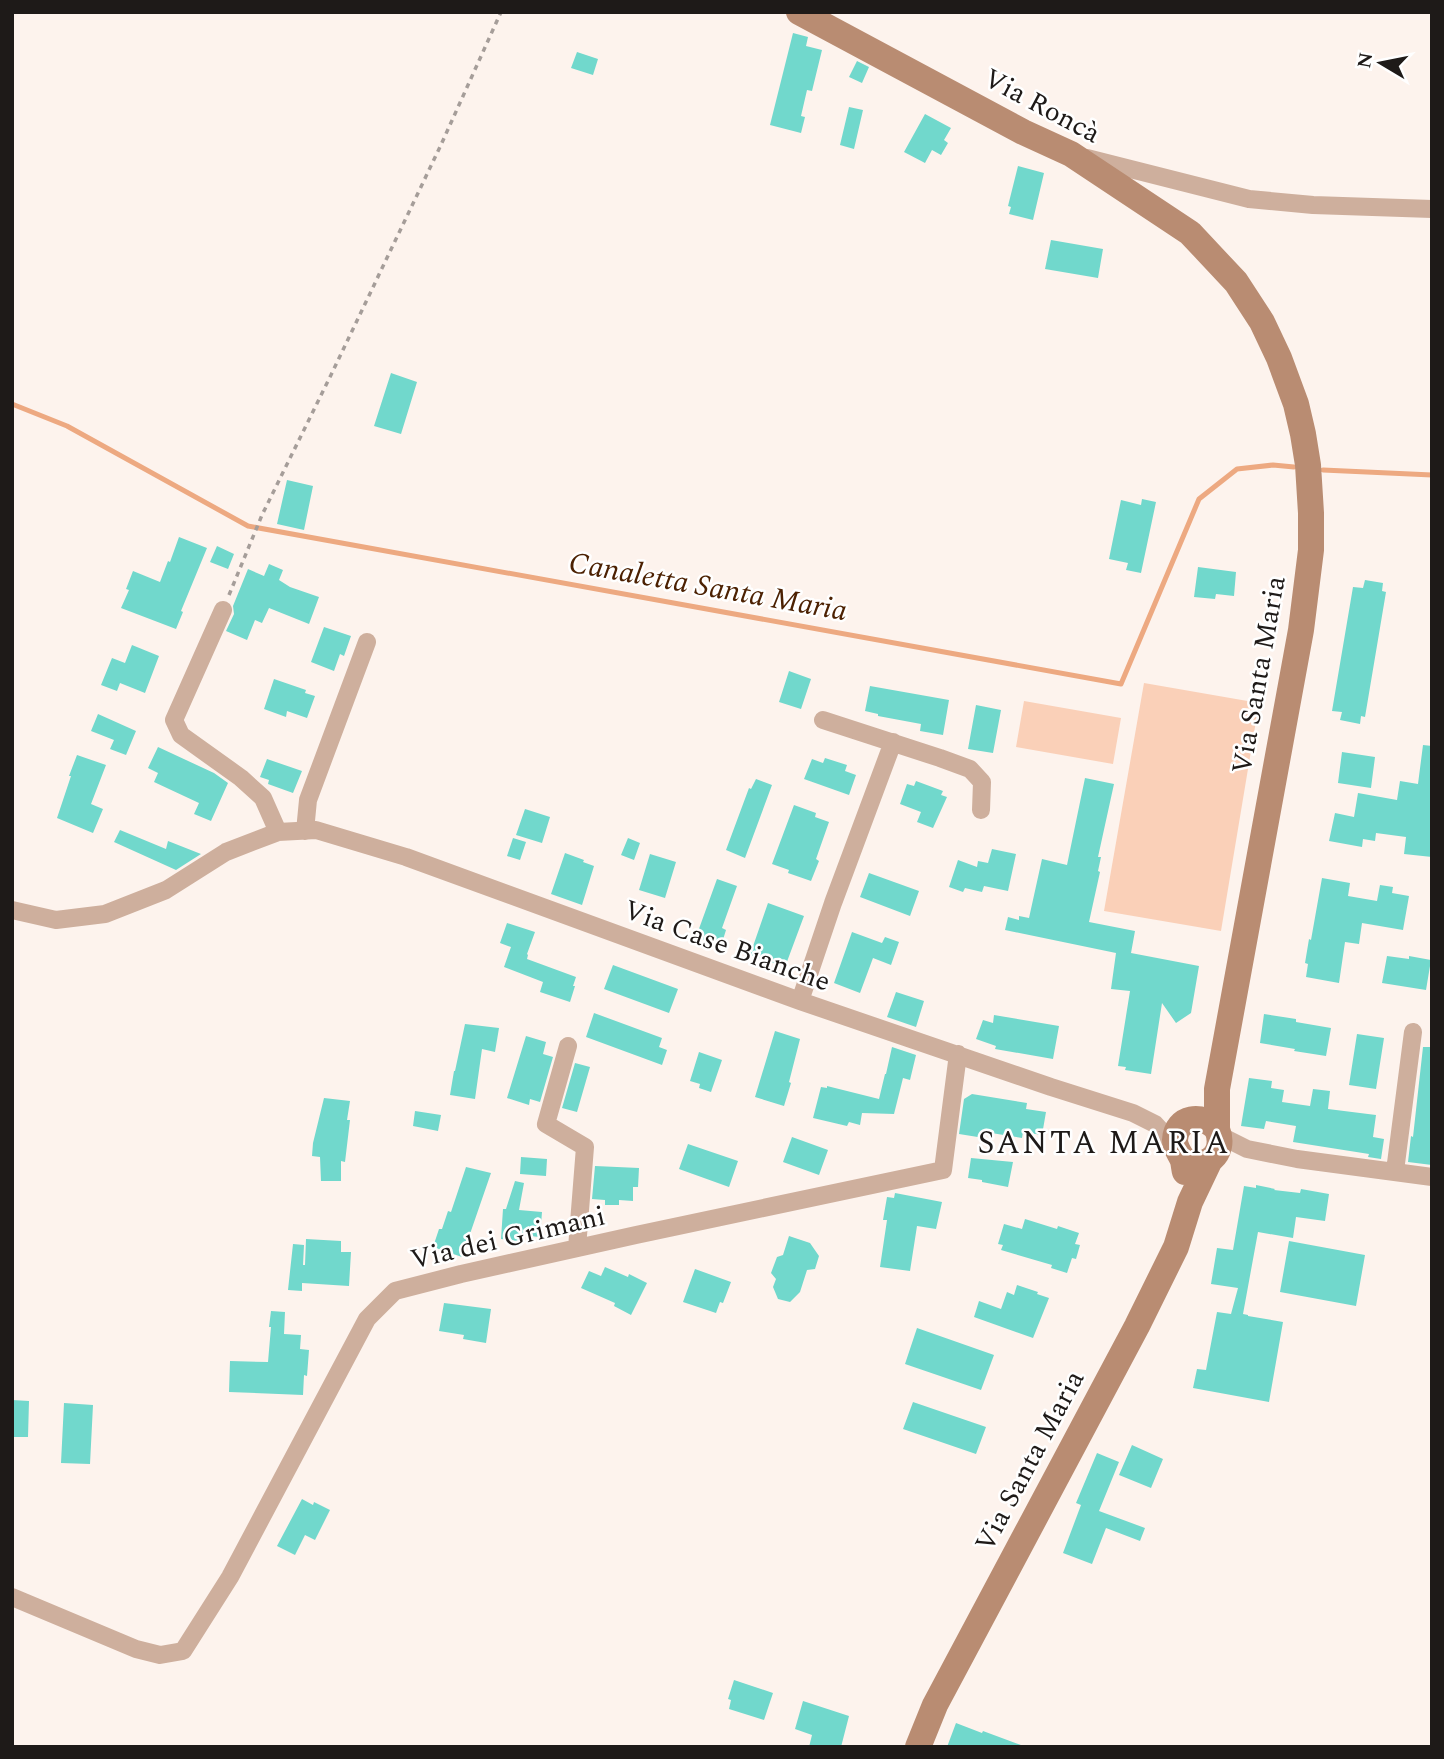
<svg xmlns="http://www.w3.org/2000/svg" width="1444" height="1759" viewBox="0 0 1444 1759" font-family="Spectral,serif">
  <rect width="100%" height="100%" fill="#fdf3ed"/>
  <path fill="#fad0b8" d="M1144,683l115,20 -38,228 -117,-20z
    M1024,701l97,17 -8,46 -97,-17z"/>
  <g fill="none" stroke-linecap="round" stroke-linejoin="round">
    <path stroke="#eda981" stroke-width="5" d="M12,404l55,22 181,100 873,158 78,-185 38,-30 36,-4 21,2
      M1323,470l109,5"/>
  </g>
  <path fill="#71d8cc" d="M793,33l15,4 -2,9 16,4 -10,41 -5,-1 -6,26 4,1 -4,16 -31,-8z
    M577,52l21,7 -5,16 -22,-7z
    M857,61l12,6 -7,16 -13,-6z
    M849,107l14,3 -9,39 -14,-4z
    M925,114l26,14 -7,12 4,3 -7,12 -9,-5 -7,13 -21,-11z
    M1018,166l26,7 -11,47 -24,-6 2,-7 -3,-1z
    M1051,240l52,9 -5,29 -53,-9z
    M391,373l26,9 -16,52 -27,-8z
    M287,480l26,6 -9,44 -27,-6z
    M1142,499l14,3 -15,71 -15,-3 2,-7 -19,-4 12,-59 20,5z
    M179,537l28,11 -26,63 2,1 -7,17 -55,-21 8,-18 -3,-1 7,-18 27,11 8,-21 2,1z
    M217,546l17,8 -6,15 -18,-7z
    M269,564l14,6 -4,10 11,7 29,10 -10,27 -40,-16 -7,15 -7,-3 -8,20 -21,-9 8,-17 -1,-8 15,-37 16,7z
    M1198,567l38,5 -2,24 -18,-2 -1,5 -21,-2z
    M1365,580l18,3 -1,8 4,1 -21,125 -4,-1 -1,8 -20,-4 2,-8 -10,-1 21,-124 10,1z
    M324,627l27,9 -7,20 -4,-2 -6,17 -23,-9z
    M132,645l27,11 -14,37 -25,-10 -3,8 -16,-6 11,-27 13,5z
    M789,671l22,8 -10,30 -22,-7z
    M274,679l32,11 -1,3 10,3 -8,22 -20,-7 -1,6 -22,-8z
    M870,686l79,14 -6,35 -23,-4 1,-7 -43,-8v-2l-13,-3z
    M976,705l25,5 -8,43 -25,-4z
    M98,714l38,17 -10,24 -16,-6 4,-9 -23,-9z
    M1423,745l9,1v111l-28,-3 2,-17 -30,-4 -1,8 -12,-2 -1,8 -33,-6 6,-28 19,4 4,-24 39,7 3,-19 18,3z
    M158,747l56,26 14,10 -17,38 -17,-7 5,-11 -45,-21 4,-9 -10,-5z
    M1342,752l33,5 -4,31 -33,-5z
    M77,755l29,10 -15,39 12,5 -10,24 -36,-15 14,-42h-2z
    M825,758l22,7 -2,6 11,4 -7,20 -45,-16 8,-20 11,4z
    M267,759l35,12 -9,22 -25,-9 1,-4 -9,-3z
    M1085,778l29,6 -16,73h3l-3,14 2,1 -11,50 46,9 -4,22 68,13 -8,47 -15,10 -14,-20 -11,71 -26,-4 1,-3 -8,-1 12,-75 -19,-2 5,-36 -111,-23 3,-13 11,3v-4l10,2 13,-59 25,6z
    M756,779l16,6 -27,73 -19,-8 23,-62 2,1z
    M916,781l27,10 -2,4 6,2 -14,31 -16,-6 4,-10 -21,-8 7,-20 7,2z
    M794,805l22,8 -1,4 14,5 -13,37 3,2 -8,20 -23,-8 1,-3 -17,-6z
    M525,809l25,8 -8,26 -26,-8z
    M120,830l46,19 2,-8 33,13 -25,16 -62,-28z
    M513,838l13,4 -6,18 -13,-4z
    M628,838l12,5 -6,17 -13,-5z
    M992,849l24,5 -8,37 -24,-5 -2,6 -17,-4 -2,4 -14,-5 9,-27 19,7 1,-6 10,2z
    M565,853l19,7 -1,2 11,4 -12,39 -31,-11z
    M650,854l26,8 -11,36 -26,-8z
    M869,873l50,18 -9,25 -50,-19z
    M1322,878l28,5 -2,13 29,5 3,-16 13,2 -1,6 17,3 -6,34 -41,-7 -3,21 -14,-2 -6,41 -33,-6 2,-13 -3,-1 4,-24 2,1z
    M717,879l20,7 -15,42 4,2 -5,16 -25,-9z
    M768,903l36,13 -19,51 -35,-12z
    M507,923l28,9 -8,22 1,1 -1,4 49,18 -3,9h2l-5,16 -30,-10 3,-10 -39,-15 7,-20 -11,-4z
    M852,932l30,11 3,-6 14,5 -8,23 -18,-7 -13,35 -26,-10z
    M1387,956l22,3v-3l22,4 -5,30 -44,-7z
    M613,965l65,24 -9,24 -65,-24z
    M896,992l28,9 -8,26 -29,-10z
    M594,1013l68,25 -3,9 8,3 -5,15 -76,-28z
    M1264,1014l32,5v3l35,6 -5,28 -32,-5 1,-2 -35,-6z
    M994,1015l65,11 -6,33 -58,-10 1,-3 -20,-7 7,-19 10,3z
    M465,1024l34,4 -4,24 -13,-3 -7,50 -25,-4 4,-24h1z
    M775,1031l25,8 -11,43 2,1 -7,23 -29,-9z
    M1357,1034l27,4 -8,51 -27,-4z
    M526,1036l20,6 -3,12 10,3 -13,45 -10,-3 -1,6 -22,-7z
    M892,1047l24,8 -6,25 -7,-2 -9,36 -32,-1 -2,12 -11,-3 -2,4 -34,-8 8,-31 6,1v-2l52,13 6,-25h1z
    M1423,1047h9v118l-24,-3 3,-26 2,1z
    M699,1052l23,8 -11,32 -12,-4 1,-4 -10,-3z
    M575,1063l15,4 -13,45 -15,-4z
    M1249,1078l23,3 -1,7 13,2 -2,12 28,4 3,-17 17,2 -2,18 48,6 -3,22 11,2 -3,20 -13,-2 1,-3 -76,-12 3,-16 -30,-5 -2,8 -23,-3z
    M972,1094l55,9 -1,6 20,3 -4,23 -19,-3 -1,6 -37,-6 -1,6 -25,-4 5,-35z
    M324,1098l26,3 -3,19h3l-5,42 -4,-1v20h-20l-1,-24 -8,-1 1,-13z
    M415,1111l26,4 -3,16 -25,-5z
    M792,1137l36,13 -9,25 -36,-13z
    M688,1144l50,17 -9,26 -50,-18z
    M521,1157l26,2 -1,17 -26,-2z
    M971,1158l42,4 -5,25 -26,-5v-2l-14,-2z
    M595,1166l44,2 -1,19h-5v14l-14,-1v5h-14v-5l-13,-1z
    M466,1167l25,6 -29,84 -29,-10 6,-18h3l6,-18 3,1z
    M515,1181l9,2 -5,27 23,2 -2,25 -21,-2 -1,6 -17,-2 2,-30h3z
    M1256,1185l19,4 -1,1 26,3 1,-4 28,5 -4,27 -29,-4 -3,21 -35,-6 -15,82 5,1v1l35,6 -14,80 -76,-14 4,-19 9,1 11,-58 14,2 7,-26 -27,-4 6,-36 16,2 11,-64 12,2z
    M895,1193l47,9 -6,27 -19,-3 -7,45 -30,-4 7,-47h-4l4,-23 7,1z
    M1025,1219l32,10 1,-3 21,7 -4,11 5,1 -4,14 -4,-1 -5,15 -16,-5 1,-3 -51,-15 2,-5 -5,-1 6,-20 18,5z
    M789,1236l21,7 9,13 -4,13 -8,1 -7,22 -10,10 -12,-3 -5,-12 3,-8 -5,-6 6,-16 6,-2z
    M306,1239l35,2v11h10l-2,34 -47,-3v8l-14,-1 5,-46 11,1 -1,20h2z
    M1289,1241l76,14 -9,51 -76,-14z
    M605,1267l23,10 1,-3 18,9 -16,32 -17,-9 1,-3 -34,-15 8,-17 12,5z
    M695,1269l36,13 -8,21 -3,-1 -4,11 -33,-11z
    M1017,1285l21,7 -1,2 12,4 -16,40 -59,-21 5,-16 22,8 6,-17 7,3z
    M444,1303l47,6 -5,34 -23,-4 1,-4 -25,-4z
    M271,1311l14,1 -1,22 17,1 -1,14 9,1 -2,26 -3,-1 -1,20 -74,-3 1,-31 38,1 3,-35h-2z
    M917,1328l77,27 -13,35 -76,-26z
    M12,1400l17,1 -1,36h-16z
    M913,1402l73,25 -10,27 -73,-25z
    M64,1403l29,2 -3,59 -29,-1z
    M1132,1445l31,14 -12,29 -32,-13z
    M1097,1453l22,9 -20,49 46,17 -5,13 -34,-13 -14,36 -29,-11 18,-48 -5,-2z
    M302,1499l11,6 1,-3 16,8 -15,30 -10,-5 -10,20 -18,-9z
    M734,1680l39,13 -9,27 -35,-11 2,-9 -3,-1z
    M803,1701l46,15 -8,31h-32l3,-12 -17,-6z
    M956,1723l26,10 1,-2 38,14v2h-74z"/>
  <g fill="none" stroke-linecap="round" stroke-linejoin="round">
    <path stroke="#a59d99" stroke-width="3.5" stroke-dasharray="5 5" stroke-linecap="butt" d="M229,595l33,-80 69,-140 109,-228 61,-135"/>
    <path stroke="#ceaf9d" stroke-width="18" d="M1087,158l162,41 64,6 119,4
      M223,610l-49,110 7,15 60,43 22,20 15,34
      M823,720l117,38 30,11 12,13 -1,28
      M305,831l3,-31 59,-158
      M12,910l44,10 49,-6 61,-24 60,-38 52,-20 38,-2 90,27 394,144 251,86 82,26 22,11 21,23
      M800,1001l33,-98 60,-161
      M568,1046l-22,78 39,23 -8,101
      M1219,1135l28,14 50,10 135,18
      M1395,1171l18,-139
      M12,1597l124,52 24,6 23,-4 47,-74 137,-258 28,-28 66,-17 175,-39 307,-65 15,-116"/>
    <path stroke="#b98c72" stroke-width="26" d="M799,12l224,120 48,22 119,79 46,49 26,40 17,36 17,46 7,30 5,31 3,48v37l-10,80 -84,459v40c10,25 -12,44 -35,29
      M1185,1172c-1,-3 -1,-7 -2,-11 -2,-7 -8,-12 -8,-21 1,-24 28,-27 42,-11
      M918,1747l17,-42 202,-379 39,-79 14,-45 20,-42"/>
  </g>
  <g text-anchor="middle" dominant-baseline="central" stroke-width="5" stroke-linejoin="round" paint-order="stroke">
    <g font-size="28" fill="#1e1a18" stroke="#fff">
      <text transform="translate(1042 106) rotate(28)">Via Roncà</text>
      <text transform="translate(1259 675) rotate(-80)">Via Santa Maria</text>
      <text transform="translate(727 946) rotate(20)">Via Case Bianche</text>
      <text transform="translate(508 1238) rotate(-13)">Via dei Grimani</text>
      <text transform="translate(1030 1461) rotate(-62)">Via Santa Maria</text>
    </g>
    <g font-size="30" font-style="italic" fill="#4c2102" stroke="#fff">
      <text transform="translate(708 587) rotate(10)">Canaletta Santa Maria</text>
    </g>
    <g font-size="32" letter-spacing="2" fill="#1e1a18" stroke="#fff">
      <text x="1104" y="1143">SANTA MARIA</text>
    </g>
  </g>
  <rect width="1444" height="1759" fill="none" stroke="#1e1a18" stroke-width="28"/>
  <g transform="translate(1381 63) rotate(280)" stroke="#ffffff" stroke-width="5" paint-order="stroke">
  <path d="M0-5L12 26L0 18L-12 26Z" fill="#1e1a18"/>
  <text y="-10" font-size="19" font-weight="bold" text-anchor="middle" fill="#1e1a18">N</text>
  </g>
</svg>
